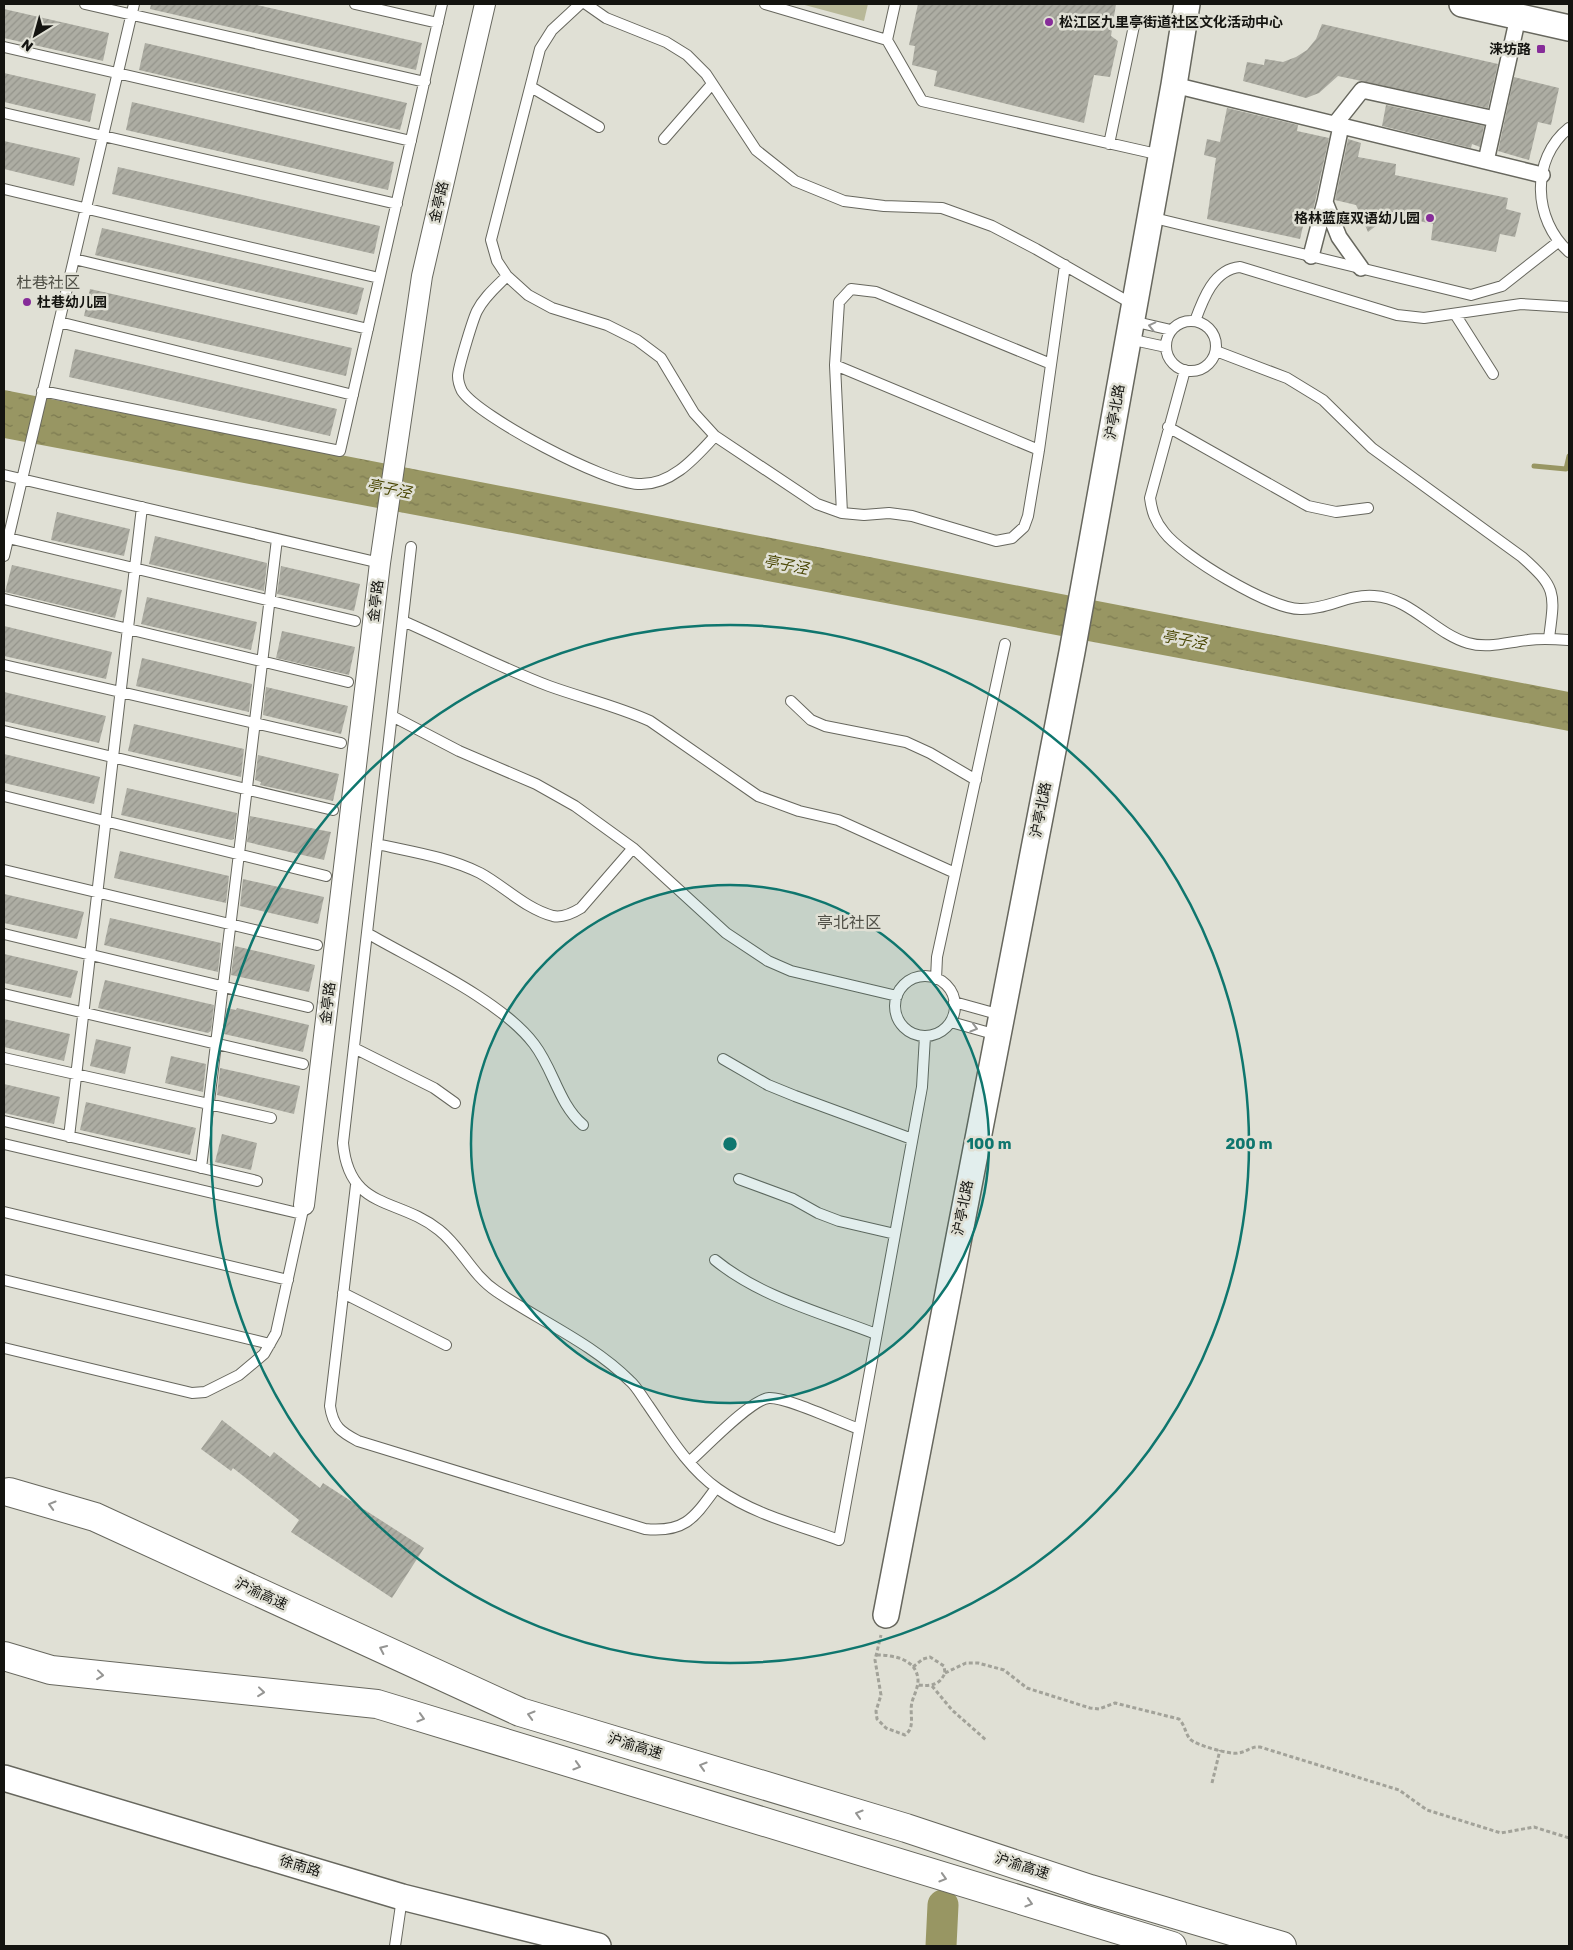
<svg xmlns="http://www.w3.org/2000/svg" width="1573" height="1950" viewBox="0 0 1573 1950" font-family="Rubik,'Noto Sans SC',sans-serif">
  <defs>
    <pattern id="water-ripples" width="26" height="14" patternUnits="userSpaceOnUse" patternTransform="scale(1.25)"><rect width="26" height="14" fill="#989663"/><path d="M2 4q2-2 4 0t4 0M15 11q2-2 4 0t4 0" fill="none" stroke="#7b7950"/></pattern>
    <pattern id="building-hatch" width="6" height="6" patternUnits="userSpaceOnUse" patternTransform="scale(1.25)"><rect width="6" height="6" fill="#adada3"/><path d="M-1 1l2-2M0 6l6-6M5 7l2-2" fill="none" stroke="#94948b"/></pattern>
  </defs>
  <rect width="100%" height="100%" fill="#e0e0d5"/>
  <path fill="#b8b898" d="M801,4h67l-4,17z"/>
  <path fill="url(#water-ripples)" d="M4,390l1565,302v39l-1565,-293z"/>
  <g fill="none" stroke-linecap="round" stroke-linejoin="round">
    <path stroke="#989663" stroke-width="5" d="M1534,466l32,3 3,-13"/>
    <path stroke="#989663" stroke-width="31" d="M941,1946l2,-41"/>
  </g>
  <path fill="url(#building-hatch)" d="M151,4h102l169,39 -6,27 -266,-61z
    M918,4h198l-5,32 7,5 -8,36 -16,-2 -10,48 -150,-37 3,-15 -25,-6 3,-19 -6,-1z
    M4,9l105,24 -6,28 -99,-23z
    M1322,24l176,40 -10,44 -150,-32 -19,17 -13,5 -63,-17 4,-19 17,3 1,-6 18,3 13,-5 11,-7 9,-11z
    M145,43l262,60 -7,27 -261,-60z
    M4,73l92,21 -6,28 -86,-20z
    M1514,77l45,11 -8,37 -13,-3 -9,38 -31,-9z
    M132,102l262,60 -6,28 -262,-60z
    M1386,105l98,21 -4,21 -8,-3 -1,4 -89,-22z
    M1227,108l71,17 -1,6 32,7 -18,82 -6,-2 -5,21 -93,-20 9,-61 -12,-3 3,-16 13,3z
    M1348,139l13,4 -3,14 38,7 -1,11 113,23 -2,11 15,4 -6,24 -15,-3 -4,18 -65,-12 2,-16 -43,-9 -22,17 -12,-27 -21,-5z
    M4,141l76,17 -6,28 -70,-17z
    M118,167l262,59 -6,28 -262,-60z
    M102,228l262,60 -7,27 -262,-60z
    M90,289l262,59 -6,28 -262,-60z
    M75,349l262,60 -7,27 -261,-59z
    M57,512l73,17 -6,27 -73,-16z
    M155,536l112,27 -3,28 -115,-27z
    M12,565l110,25 -7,28 -110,-26z
    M281,566l79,18 -6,27 -77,-17z
    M147,597l110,25 -6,28 -110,-26z
    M4,626l108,26 -6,27 -102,-23z
    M282,631l73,16 -6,28 -73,-17z
    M142,658l110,26 -3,28 -113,-26z
    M266,687l82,19 -7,28 -78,-19z
    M4,692l102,24 -7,27 -95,-22z
    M134,724l110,25 -3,28 -113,-26z
    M4,754l96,23 -6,27 -90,-21z
    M258,755l81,19 -6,27 -73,-16 1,-3 -6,-2z
    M127,788l110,25 -3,26 -3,1 -110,-25z
    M250,816l81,16 -7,28 -77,-18z
    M120,851l109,25 -3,27 -112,-25z
    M243,879l81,18 -6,27 -78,-18z
    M4,894l80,18 -7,27 -73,-16z
    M110,918l111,25 -3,29 -114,-27z
    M235,946l80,19 -6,27 -78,-17z
    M4,954l74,17 -7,27 -67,-15z
    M105,980l109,25 -3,26 -3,2 -110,-25z
    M227,1008l9,2 1,-2 72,17 -6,27 -79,-18z
    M4,1019l66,15 -6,27 -60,-14z
    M96,1039l35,8 -6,27 -35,-8z
    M171,1056l35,8 -3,28 -38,-9z
    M220,1068l80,18 -6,28 -77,-19z
    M4,1084l56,13 -6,27 -50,-11z
    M86,1102l110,26 -6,27 -110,-25z
    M222,1134l35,9 -6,27 -36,-8z
    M222,1420l48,37 4,-5 46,36 3,-5 101,65 -32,50 -101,-66 8,-12 -66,-52 -2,3 -30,-22z"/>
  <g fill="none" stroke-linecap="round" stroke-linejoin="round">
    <g stroke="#67675e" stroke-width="12">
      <path id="service" d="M85,4l340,78
        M355,4l83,19
        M580,4l-28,26 -12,19 -49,191 6,21 10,15 21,19 24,13 55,17 30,15 24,18 33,55 21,23 102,68 25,9 22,2 25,-2 23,3 84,25 16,-3 12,-11 4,-11 11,-66 26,-185
        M586,4l20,14 60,24 21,13 19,19 50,76 39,31 49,20 40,5 58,2 50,18 44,23 98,56
        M765,4l122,36 35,61 239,54
        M887,40l8,-36
        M4,47l407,94
        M531,87l68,40
        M4,113l393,91
        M1569,128c-39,31 -36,92 0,124
        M664,139l48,-55
        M1109,144l26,-123
        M4,189l375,89
        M1150,217l321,78 31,-9 56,-44
        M74,259l294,70
        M507,276c-11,11 -23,21 -30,35 -4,8 -19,57 -19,65 0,4 2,11 4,15 17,26 143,92 176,93 33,2 57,-26 77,-48
        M1455,314l38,60
        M1166 346a25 25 0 1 1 50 0a25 25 0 1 1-50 0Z
        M1132,321l39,9
        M1195,321c8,-22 19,-52 45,-54l157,48 27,3 97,-14 48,3
        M59,322l294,73
        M1129,339l37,8
        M1216,351l71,27 36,22 49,48 150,109c35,31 33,36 27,81
        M835,365l204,85
        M1185,370l-35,128c2,14 5,23 14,34 18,24 106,77 136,77 27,1 47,-15 74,-13 37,2 60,37 94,47 20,6 40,-1 60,-3 14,-2 27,-1 41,0
        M42,391l298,60 102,-447
        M1168,427l140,79 28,6 32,-4
        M4,475l376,88
        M842,513l-7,-148 4,-63 12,-13 25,3 175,72
        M4,537l351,84
        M411,547l-68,596c6,68 55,54 96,87 22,17 33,45 57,61 44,30 96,52 134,90 7,6 12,16 18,24 20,29 40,63 70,84 35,25 80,36 121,51l83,-453 3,-51
        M4,556l130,-552
        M4,599l344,83
        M403,621c48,21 96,46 146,65 33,12 68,20 101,35l108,75 41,15 39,9 117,53
        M4,665l337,78
        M791,701l20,19 14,6 81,16 24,11 46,27
        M392,716l67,35 77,33 39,22 58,42 93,85 42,28 23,10 106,25
        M4,731l329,79
        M4,796l322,80
        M377,844c35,8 71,13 103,29 24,13 46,36 73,43 10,2 20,-3 28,-8l52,-60
        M4,870l313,75
        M367,933c48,28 134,67 167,111 20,26 24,59 49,81
        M4,934l304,73
        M895 1006a30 30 0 1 1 60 0a30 30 0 1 1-60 0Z
        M936,979l1,-22 68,-313
        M4,994l299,70
        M954,1002l47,13
        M951,1022l46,13
        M354,1048l80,40 21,15
        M4,1058l267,60
        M723,1059l45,26 27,11 117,43
        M4,1121l253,60
        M69,1137l73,-630
        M4,1144l298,70
        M201,1168l76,-629
        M739,1179l54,20 25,14 21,8 56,13
        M356,1185l-26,221c3,21 11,26 28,35l287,88c40,4 49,-11 71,-41
        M4,1212l284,68
        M715,1260c45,37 107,53 161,74
        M4,1280l266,64
        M343,1293l103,52
        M4,1348l188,45 13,-1 34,-17 25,-21 12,-21 28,-128
        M689,1462c15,-13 62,-63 80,-64 18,-1 70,24 90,31
        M395,1946l7,-48"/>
    </g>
    <g stroke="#67675e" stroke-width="18">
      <path id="pedestrian" d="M1174,85l368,90
        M1335,124l27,-34 133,29
        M1341,126l-16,76 14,35 22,31
        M1486,161l32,-144
        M1311,256l14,-54"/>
    </g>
    <g stroke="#67675e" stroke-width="22">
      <path id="minor" d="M304,1205l76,-642 42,-287 63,-272"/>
    </g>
    <g stroke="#67675e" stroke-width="28">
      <path id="tertiary" d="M1462,4l107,24
        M886,1615l186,-963 102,-567 13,-81
        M4,1778l398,119 196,49"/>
    </g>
    <g stroke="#67675e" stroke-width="30">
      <path id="motorway" d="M9,1492l86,25 425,195 386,116 184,61 192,57
        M4,1656l47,14 326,34 795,242"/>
    </g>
    <path stroke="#a2a299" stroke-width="3" stroke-dasharray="4 2.5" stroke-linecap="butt" d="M877,1655c16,0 40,4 41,25 0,8 -4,15 -6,22 -3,12 4,25 -7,33l-19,-7 -9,-9 -1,-8 5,-16 -6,-35 6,-25
      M913,1667l10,-8 7,-2 14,9 1,7c-6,13 -14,13 -28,12
      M945,1673l21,-10h12l26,7 23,18 63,20 9,1 16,-6 64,16c6,6 6,14 11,20 5,6 41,16 48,14 9,-1 13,-7 22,-6l139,43 28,20 74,23 33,-6 35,11
      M932,1686l20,24 34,30
      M1212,1783l8,-33"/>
    <use href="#service" stroke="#fff" stroke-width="10"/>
    <use href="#pedestrian" stroke="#fff" stroke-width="15"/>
    <use href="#minor" stroke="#fff" stroke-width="20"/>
    <use href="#tertiary" stroke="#fff" stroke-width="25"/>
    <use href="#motorway" stroke="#fff" stroke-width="28"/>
  </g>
  <defs><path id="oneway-chevron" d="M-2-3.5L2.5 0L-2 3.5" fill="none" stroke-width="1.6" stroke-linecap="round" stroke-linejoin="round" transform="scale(1.25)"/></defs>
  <g stroke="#959593">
    <use href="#oneway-chevron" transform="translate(1152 326) rotate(-167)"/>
    <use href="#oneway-chevron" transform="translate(974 1028) rotate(16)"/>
    <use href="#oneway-chevron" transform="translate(52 1505) rotate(-164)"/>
    <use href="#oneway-chevron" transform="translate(383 1649) rotate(-155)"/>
    <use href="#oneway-chevron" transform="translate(100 1675) rotate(6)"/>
    <use href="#oneway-chevron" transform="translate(261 1692) rotate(6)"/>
    <use href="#oneway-chevron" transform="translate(531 1715) rotate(-164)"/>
    <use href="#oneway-chevron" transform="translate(421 1718) rotate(17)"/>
    <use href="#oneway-chevron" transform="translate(577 1766) rotate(17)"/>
    <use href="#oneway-chevron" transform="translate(703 1766) rotate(-163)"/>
    <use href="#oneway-chevron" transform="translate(859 1814) rotate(-163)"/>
    <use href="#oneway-chevron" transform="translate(943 1878) rotate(17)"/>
    <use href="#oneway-chevron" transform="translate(1029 1903) rotate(17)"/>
  </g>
  <circle cx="730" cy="1144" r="259" fill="#0f766e" fill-opacity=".12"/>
  <g fill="none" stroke="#0f766e" stroke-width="2.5">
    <circle cx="730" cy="1144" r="259"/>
    <circle cx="730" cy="1144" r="519"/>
  </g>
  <g fill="#862c99" stroke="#e0e0d5" stroke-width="2">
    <circle cx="1049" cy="22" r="5"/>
    <rect x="1536" y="44" width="10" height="10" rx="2.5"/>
    <circle cx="1430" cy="218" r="5"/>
    <circle cx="27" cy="302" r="5"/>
  </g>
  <g text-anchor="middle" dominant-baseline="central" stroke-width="5" stroke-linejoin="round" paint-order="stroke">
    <g font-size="14" font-weight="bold" fill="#141410" stroke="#e0e0d5" text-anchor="start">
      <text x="1059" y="22">松江区九里亭街道社区文化活动中心</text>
      <text x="1531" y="49" text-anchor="end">涞坊路</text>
      <text x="1420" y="218" text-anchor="end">格林蓝庭双语幼儿园</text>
      <text x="37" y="302">杜巷幼儿园</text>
    </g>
    <g font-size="14" fill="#141410" stroke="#e0e0d5">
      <text transform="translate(439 202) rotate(-77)">金亭路</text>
      <text transform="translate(1115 412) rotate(-80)">沪亭北路</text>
      <text transform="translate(376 601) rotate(-83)">金亭路</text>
      <text transform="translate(1041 810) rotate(-79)">沪亭北路</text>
      <text transform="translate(328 1003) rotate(-83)">金亭路</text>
      <text transform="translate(963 1208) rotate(-79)">沪亭北路</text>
      <text transform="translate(261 1594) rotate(25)">沪渝高速</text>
      <text transform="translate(635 1746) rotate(17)">沪渝高速</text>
      <text transform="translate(300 1866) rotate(17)">徐南路</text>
      <text transform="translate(1022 1866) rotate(18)">沪渝高速</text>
    </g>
    <g font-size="15" font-style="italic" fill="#4b4806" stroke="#e0e0d5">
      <text transform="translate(389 489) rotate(11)">亭子泾</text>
      <text transform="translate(786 565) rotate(11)">亭子泾</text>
      <text transform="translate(1184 640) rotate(11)">亭子泾</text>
    </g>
    <g font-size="16" fill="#505047" stroke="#e0e0d5">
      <text x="48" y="282">杜巷社区</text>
      <text x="849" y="922">亭北社区</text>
    </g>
  </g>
  <circle cx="730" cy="1144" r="8" fill="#0f766e" stroke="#e0e0d5" stroke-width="2.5"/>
  <g font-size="15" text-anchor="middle" font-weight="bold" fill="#0f766e" stroke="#e0e0d5" stroke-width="5" stroke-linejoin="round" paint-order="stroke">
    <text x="989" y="1149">100 m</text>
    <text x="1249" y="1149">200 m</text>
  </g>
  <rect width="1573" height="1950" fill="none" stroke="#141410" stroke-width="10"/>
  <g transform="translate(35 35) rotate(217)" stroke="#e0e0d5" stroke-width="4" paint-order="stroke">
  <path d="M0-4L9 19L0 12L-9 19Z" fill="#141410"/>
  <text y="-8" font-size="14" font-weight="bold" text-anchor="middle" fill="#141410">N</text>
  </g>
</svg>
